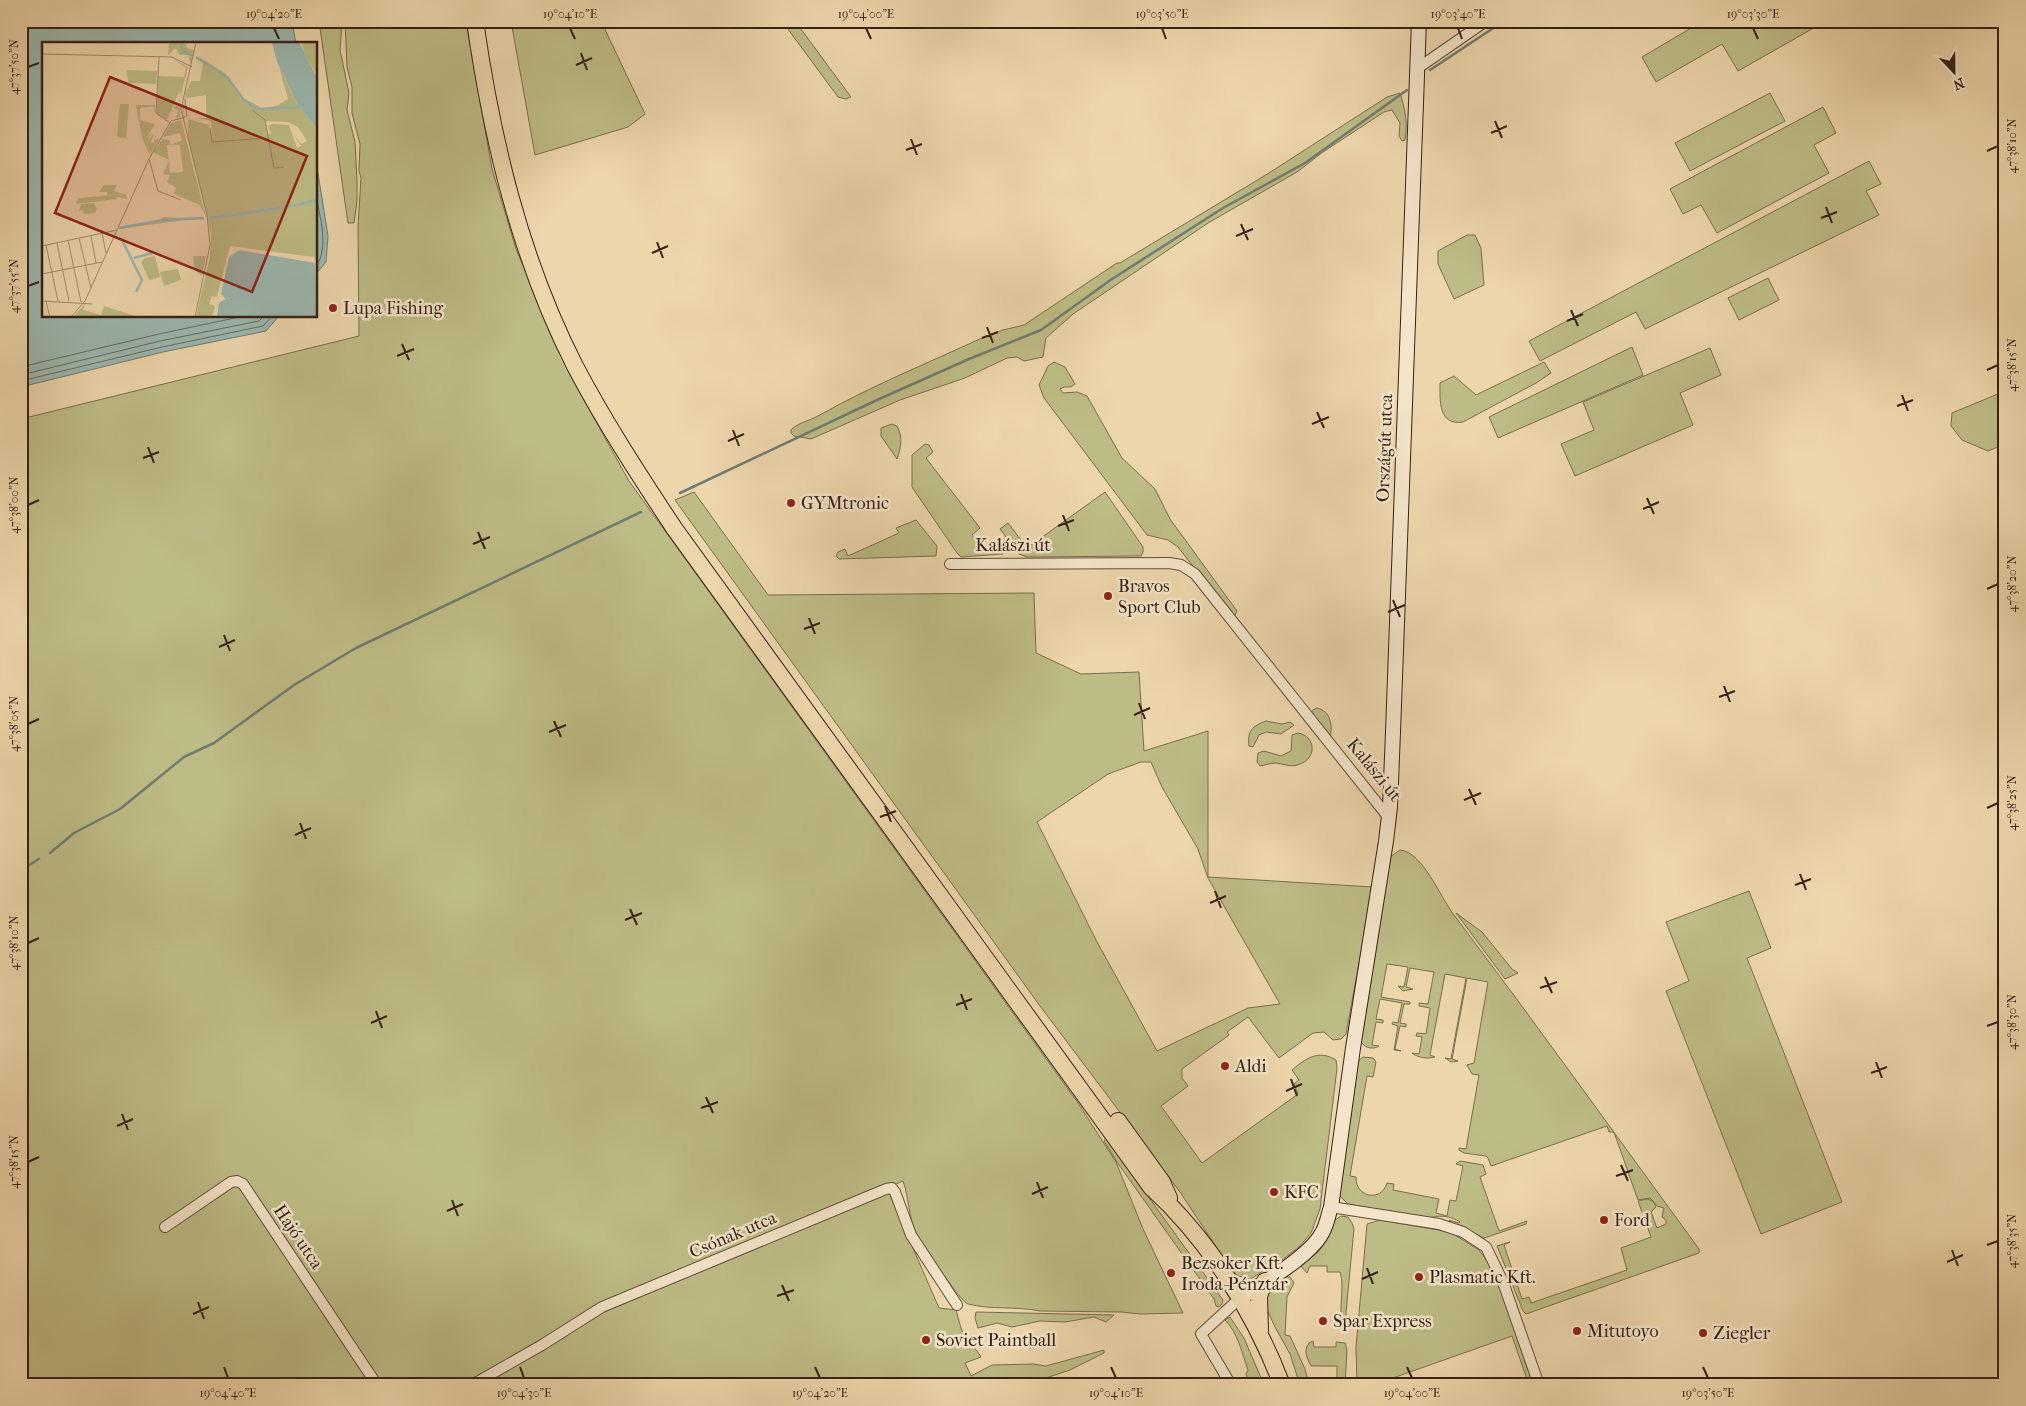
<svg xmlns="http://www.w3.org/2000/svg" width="2026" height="1406" viewBox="0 0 2026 1406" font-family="'IM FELL French Canon',serif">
  <rect width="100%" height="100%" fill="#eed6ac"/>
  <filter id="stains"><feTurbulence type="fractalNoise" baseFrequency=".004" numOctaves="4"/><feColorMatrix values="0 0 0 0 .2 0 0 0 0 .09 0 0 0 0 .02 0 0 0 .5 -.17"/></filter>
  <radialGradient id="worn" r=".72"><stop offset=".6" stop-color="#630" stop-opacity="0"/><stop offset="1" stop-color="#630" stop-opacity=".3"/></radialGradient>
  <path fill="#bebc86" stroke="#7a6e4e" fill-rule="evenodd" d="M319,21h22l1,3 -2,26 9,43 -2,17 8,32 2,38v21l-3,22h-6z
    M345,21h121l26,148 24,80 54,126 59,106 449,622 38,59 27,67 40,84 -43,1 -18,-2 -82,-1c-24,-5 -49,-1 -72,-7 -7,-1 -49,-64 -53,-74 -7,-16 -6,-33 -12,-49l-305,125 -130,79h-447v-966l338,-83 -1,-110 3,-48 -2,-7 1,-27 -8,-31v-26l-5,-20z
    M511,21h90l44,93 -17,13 -93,28z
    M782,21h13l56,76 -5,2 -8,-2z
    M1703,21h123l-88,50 -16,-27 -66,38 -14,-25z
    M1400,93c5,16 8,30 5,47l-3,1 -3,-5 1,-13 -8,-13 -8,2 -61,40 -26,20 -89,51 -135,91 -27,24 -3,19 -19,4 -7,-4 -10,1 -42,20 -65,22 -89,39 -17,-3 -3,-3v-3c6,-7 18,-9 27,-14 53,-30 110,-53 164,-78l21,-8 21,-5 93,-62h3l149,-90 118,-76z
    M1770,93l15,28 -95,50 -15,-28z
    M1823,107l13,26 -22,12 15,28 -112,60 -16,-28 -18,9 -13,-25z
    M1869,161l12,23 -15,7 13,24 -234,114 -9,-17 -96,49 -11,-20z
    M1467,235h8l6,13 3,37 -30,14 -16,-35v-13z
    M1768,278l11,22 -40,20 -11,-22z
    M1632,347l11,28 -145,63 -9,-21z
    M1710,348l11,27 -41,18 13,32 -118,51 -14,-32 33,-14 -11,-28z
    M1054,362l11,5 10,17 -4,3h-7l-4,2 3,4 14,-1 10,4 35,62 33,31 15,30 67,92 -2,4h-4l-53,-68 -10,-7 -21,-5 -103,-137 -5,-13 9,-19z
    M1544,362l7,11 -15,10 -73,39c-25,4 -23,-22 -23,-39l14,-7 22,19z
    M2005,391v53l-17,7 -26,-11 -11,-14 1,-13z
    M892,424l5,2c6,11 4,22 0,33l-16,-23v-8z
    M925,444l4,1 4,7 -7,6 54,70 -8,7 11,16 14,-10 7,9 -1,4 -42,3 -4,-4 -45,-66v-32z
    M694,492l74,103 266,-2 2,60 45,21 58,-2 5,79 64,-20v146l165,10 -27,147 -5,5 -8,1 -9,-8 -11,1 -34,25 -31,-41 -21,15 2,3 -47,34v9l6,8 -27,20 41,57 96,-69 -4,-10 5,-4 -7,-10c13,-11 26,-21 44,-10l1,8 -17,141 -9,24 -12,14 -18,14 -6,1 -24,17 -13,-3 -6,-5 -52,-79 -140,-186 -365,-506zM1141,762h10l11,25 36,62 10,29 72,126 -32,4 -91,43 -61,-111 -59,-118 71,-48z
    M1105,492l38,55v5l-2,4 -114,1 -8,-3 -19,-25 8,-6 19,25z
    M916,520l21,26 -1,10 -97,3 -3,-3 2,-4 7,-3 3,7 51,-23 -3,-5z
    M1317,708c14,3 16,18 13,30l-19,-24 2,-4z
    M1266,721l16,3 8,-2 4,3 -13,9 -15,-2 -7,3 -6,12 -4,-1c-2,-15 3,-20 17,-25z
    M1298,733c18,3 19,25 2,31 -8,4 -16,0 -24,-1 -5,0 -11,2 -16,3l-3,-4 1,-9 6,-2 17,5 10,-5 1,-16z
    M1400,850c23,2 40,47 54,65 83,110 163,222 245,334v4l-173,61 -3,-3 -26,-65 13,-4 -6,3 18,54 7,-2 2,6 96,-33 -6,-22 30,-11 -13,-36 9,-2 6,2 3,6 -5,5 6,16 9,-4v-4l-4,-3 2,-9 -7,-2 -7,-8 -12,2 -23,-65 -1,-3h-5l-2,-6 -116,40 -3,-8 -2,-2 -22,-3 -5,-3v-2l7,1 13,-74 -7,-1 -5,-9 7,-2 14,-81 -21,-4 -15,81 6,2 -7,1 -6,-4 6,1 15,-81 -21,-4 -15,81 5,2c-7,2 -17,1 -23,-4l7,1 3,-17 -6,-1 1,-3 9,1 4,-26 -11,-2v-3l9,1 6,-32 -24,-4 -4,19 7,2 -10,2 -5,-5 6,1 4,-20 -21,-3 -6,33 29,5v2h-6l-4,19 6,1v3l-6,-1 -5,23 6,2 -7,-1 4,-24 -6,-2 1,-2 5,1 4,-20 -22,-4 -4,20 7,1v3l-7,-1 -4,23 7,1c-6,4 -14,2 -18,-4l29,-185z
    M1749,891l22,57 -24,10 95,244 -81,32 -95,-243 23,-10 -23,-59z
    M1456,913l26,19 30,37 6,4 -13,6z
    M1363,1057l10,1 3,4 -3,15 -6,-1 -17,100 6,1c-1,20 25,26 31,6l7,1 -1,6 46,9 -3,14 11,3 3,-16 6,1 7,-35 -7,-2 4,-3 23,4 3,9 -6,3 19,54 28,-10 -1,3 -42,14 -31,-14 -4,-4 10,3 1,-1c-9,-6 -23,-8 -32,-3l-80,-15 -9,-9 18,-133z
    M1106,1138l114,158 3,4 -1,4 -3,3 -3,-1 -2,-7 -97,-137 -13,-21z
    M889,1193l50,115 17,2c3,10 5,23 12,31 5,6 9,9 13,16l-16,6 6,13 21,-11 41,-1 13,2 58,-16v3l-34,17 -45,15h-548l117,-69z
    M1341,1216l7,1 4,6 2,6 -8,83v20c-11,-7 0,-44 -6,-60h-13v-6h-17l-3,7 -6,-7 17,-14 8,-11 5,-18z
    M1380,1220l70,12 29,18 16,22 38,113h-4l-17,-49 -139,49h-16l-1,-38 11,-123z
    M1284,1276l6,1 4,6 -7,14 -2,38 5,1 15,33 4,16h-9l-10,-31 -15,-27 -11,-24 4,-16z
    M976,1312l138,3 -8,7 -12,-5 -29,5 -25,-1 -28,6 -15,-4 -19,5 -3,-10z
    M1230,1317l14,21 20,47h-15l-3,-11 2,-4c-6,-17 -10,-37 -23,-50z
    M1313,1341l1,6h22v-5l9,1 2,7 -2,35h-8v-19h-26c-4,-8 -8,-15 -2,-23z"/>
  <path fill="#9bb8b0" stroke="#727c72" d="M21,21h271l4,23h-252v272h235l-13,15 -103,21 -142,35z
    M316,161l12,75 -2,26 -10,12z"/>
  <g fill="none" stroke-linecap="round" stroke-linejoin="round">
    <path stroke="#686c63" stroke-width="1" d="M316,194c3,21 14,54 0,72
      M21,367l138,-33 85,-18
      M21,375l139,-34 99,-20 5,-5
      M21,381l141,-34 101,-21 9,-10"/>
    <path stroke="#727c72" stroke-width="2.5" d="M1430,70l74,-49
      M680,493l197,-93 92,-41 72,-29 71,-51 111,-71 82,-45 102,-73
      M50,853l24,-20 46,-24 64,-52 30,-14 80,-58 62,-37 285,-136
      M21,870l18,-11"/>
    <g stroke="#634e3c" stroke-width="12">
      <path id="minor" d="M1418,68l68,-47
        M950,564l219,-1 12,2 14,9 194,244
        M1331,1207l108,17 24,8 23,15 17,35 36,103
        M165,1227l66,-45 6,-1 6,3 134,201
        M472,1385l70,-40 60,-38 284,-118 6,-1 3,4 16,43 46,70
        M1231,1385l-30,-51 39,-36"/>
    </g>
    <g stroke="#352116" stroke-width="16">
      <path id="secondary" d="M1240,1298c23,-15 70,-42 82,-65 5,-8 6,-18 9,-26l22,-159 33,-207 4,-34 3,-75 26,-711"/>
    </g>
    <g stroke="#352116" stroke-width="18">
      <path id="primary" d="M475,21c17,119 45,237 100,345 30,57 64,109 99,162l477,659c58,53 103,125 131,198
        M1118,1121l44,61 7,16
        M1260,1331l-1,-35 6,-15"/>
    </g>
    <use href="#minor" stroke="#f4e4c9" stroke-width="10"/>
    <use href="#secondary" stroke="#f4e4c9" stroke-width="14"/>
    <use href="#primary" stroke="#eed6ac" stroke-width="16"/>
  </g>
  <path fill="none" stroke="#352116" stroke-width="2" d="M274,28l5,11M570,28l5,11M866,28l5,11M1162,28l4,11M1458,28l4,11M1753,28l5,11M581,53l6,17M576,65l16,-7M28,67l11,-4M1495,121l7,17M1491,133l16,-7M911,139l6,16M906,150l16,-6M1987,151l11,-5M1826,207l6,16M1821,218l16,-6M1241,224l7,16M1236,236l17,-7M657,242l6,16M652,253l16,-7M28,286l11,-4M1571,310l7,16M1567,321l16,-7M987,327l6,16M982,338l16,-6M402,344l7,16M397,356l17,-7M1987,370l11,-5M1902,395l6,16M1897,406l16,-6M1317,412l7,16M1312,424l17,-7M733,430l6,16M728,441l16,-7M148,447l6,16M143,458l16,-6M1647,498l7,16M28,505l11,-5M1643,509l16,-7M1063,515l6,16M1058,526l16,-6M478,532l7,17M473,544l17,-7M1987,589l11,-5M1393,600l7,17M1388,612l17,-7M809,618l6,16M804,629l16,-6M224,635l6,16M219,647l16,-7M1724,686l6,16M1719,697l16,-6M1139,703l6,16M1134,715l16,-7M554,721l7,16M28,724l11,-5M549,732l17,-7M1469,789l7,16M1464,800l17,-7M885,806l6,16M1987,808l11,-5M880,817l16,-6M300,823l6,16M295,835l16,-7M1800,874l6,16M1795,885l16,-6M1215,891l6,17M1210,903l16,-7M630,909l7,16M625,920l17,-7M28,943l11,-5M1545,977l7,16M1540,988l17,-6M961,994l6,16M956,1005l16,-6M376,1011l6,17M371,1023l16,-7M1987,1026l11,-4M1876,1062l6,16M1871,1073l16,-6M1291,1079l6,17M1286,1091l16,-7M706,1097l7,16M701,1108l17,-6M122,1114l6,16M117,1126l16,-7M28,1162l11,-5M1621,1165l7,16M1616,1176l17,-6M1037,1182l6,16M1032,1194l16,-7M452,1200l6,16M447,1211l16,-7M1987,1245l11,-4M1952,1250l6,16M1947,1262l16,-7M1367,1268l6,16M1362,1279l16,-7M782,1285l7,16M777,1296l17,-6M198,1302l6,17M193,1314l16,-7M224,1367l4,11M520,1367l4,11M815,1367l5,11M1111,1367l5,11M1407,1367l5,11M1703,1367l5,11"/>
  <g fill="#8f2418" stroke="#f4e4c9" stroke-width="2">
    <circle cx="333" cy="308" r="5"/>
    <circle cx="791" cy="503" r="5"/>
    <circle cx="1108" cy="596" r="5"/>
    <circle cx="1225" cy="1066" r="5"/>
    <circle cx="1274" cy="1192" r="5"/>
    <circle cx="1604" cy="1220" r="5"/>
    <circle cx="1171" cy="1273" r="5"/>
    <circle cx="1419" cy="1277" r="5"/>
    <circle cx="1323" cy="1321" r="5"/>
    <circle cx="1577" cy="1331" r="5"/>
    <circle cx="1703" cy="1333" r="5"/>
    <circle cx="926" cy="1340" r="5"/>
  </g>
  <g text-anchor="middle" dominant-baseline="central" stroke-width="5" stroke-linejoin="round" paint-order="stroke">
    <g font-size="18" fill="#352116" stroke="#f4e4c9" text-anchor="start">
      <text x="343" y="308">Lupa Fishing</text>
      <text x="801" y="503">GYMtronic</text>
      <text x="1118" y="586">Bravos<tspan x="1118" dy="21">Sport Club</tspan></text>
      <text x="1235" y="1066">Aldi</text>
      <text x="1284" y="1192">KFC</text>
      <text x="1614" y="1220">Ford</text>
      <text x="1181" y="1263">Bezsoker Kft.<tspan x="1181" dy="21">Iroda-Pénztár</tspan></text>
      <text x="1429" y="1277">Plasmatic Kft.</text>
      <text x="1333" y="1321">Spar Express</text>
      <text x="1587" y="1331">Mitutoyo</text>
      <text x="1713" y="1333">Ziegler</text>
      <text x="936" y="1340">Soviet Paintball</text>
    </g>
    <g font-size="18" fill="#352116" stroke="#f4e4c9">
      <text transform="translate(1385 448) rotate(-88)">Országút utca</text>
      <text x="1013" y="545">Kalászi út</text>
      <text transform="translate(1374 770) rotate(51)">Kalászi út</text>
      <text transform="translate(733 1235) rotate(-23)">Csónak utca</text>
      <text transform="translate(298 1237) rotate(56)">Hajó utca</text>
    </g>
  </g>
  <g transform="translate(42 42)">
    <rect width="275" height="275" fill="#eed6ac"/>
    <path d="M127,0h16l2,6 8,3 -4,13 -18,-9 18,9 -3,-8 5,1 -5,-2h-9l-2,-6h-3l-5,6 -9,-1 8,1zM259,0h16v34l-12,-22zM157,15l26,16 18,25 19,10 14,-2 12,-7 -9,-32 19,38 19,24v133l-3,-5 -84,-11 -13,51 -5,-1 -3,8 6,2 -3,11h-16l14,-60 1,-23 -27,-116 4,15v-14l21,6 3,17 -1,-21 -14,-3h9v-23l-20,3 -1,-3 -1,21 -1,-7 1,-10 3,-13 -1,7 5,-12h9l3,-18 -4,-2 -1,3zM224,79l22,1 10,5 9,14 -6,3 -8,-10 8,12 -4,2 -8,-23 -17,-1 -4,2 3,7 -3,1zM131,17l15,8 -8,30v20l-4,1 3,-8 -5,-1 2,-4 3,3 1,-18 -13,30 -10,-7 1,-37 26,1 2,-9zM84,28l31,1 -1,13 -27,-1zM78,62h9l-3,34 -9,-1zM94,63h19v8l-1,-7 -14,2v12l15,4 -9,15 6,-7 -4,8 6,-6 -3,8 4,2 -1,-4 3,-5 -2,5 5,-2 -10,17 -8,-17zM139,78l25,97 -6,-12 -26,-11 2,-6 -9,-6 3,-7 -7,-1 6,-14 -16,-8 10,-13 6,1 2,5 11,-5 -2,-7 -17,4 8,-14zM125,103h13l3,27 -13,1zM62,143h13l-3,6 9,3 -16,1v-3h-8zM84,152l1,5 -10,-2 -1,2 -40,5 2,-6zM52,161l3,6 -2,4 -12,1v-4l-4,1 2,-7zM122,175l28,2 -73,10 41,-9zM113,214l5,21 -11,3 -8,-18 4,-4zM151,214h13l-4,20 -7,-5zM136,227l3,11 -17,6 -4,-14zM43,262l-2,6 18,5 3,-9 34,11h-65z" fill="#bebc86" fill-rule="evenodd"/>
    <path d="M230,0h27l18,36v51l-19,-24 -21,-43zM197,208l76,13 2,54h-100l2,-14 7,-4 -5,-5 8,-37z" fill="#9bb8b0"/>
    <path fill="none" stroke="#9bb8b0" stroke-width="2.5" d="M138,0l3,9 9,4M154,15l32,21 15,21 13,10 44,-2M255,163l20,-5M239,166l15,-3M168,176l70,-10M77,186l44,-8 41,-2M80,198l20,40 -6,12M92,216l18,-5"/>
    <path fill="none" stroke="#a48e70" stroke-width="1" d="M0,12l130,3 20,10M117,15l-3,56 14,10M210,68l13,10 9,48 10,-1M140,76l5,-2 -2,-17M168,86l2,14 56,-4M107,117l9,32 23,9M60,191l4,20M49,194l5,27M37,196l12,50M26,198l13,62M15,201l12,58M4,203l12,56M0,204l75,-16M0,232l60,-12M0,259l50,3M4,259l4,16M29,275l14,-16 64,-142 22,-38 11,-3M153,275l15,-72 -3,-30 -26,-106 15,-67"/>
    <path fill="#8f2418" fill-opacity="0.15" stroke="#8f2418" stroke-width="2.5" d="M68,35l197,79 -55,136 -197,-79z"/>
    <rect width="275" height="275" fill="none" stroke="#352116" stroke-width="2.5"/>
  </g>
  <rect width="2026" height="1406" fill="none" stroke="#eed6ac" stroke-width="55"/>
  <g transform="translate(1954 72) rotate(158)" stroke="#f4e4c9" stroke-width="4" paint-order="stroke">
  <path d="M0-4L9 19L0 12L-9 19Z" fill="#352116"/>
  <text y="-8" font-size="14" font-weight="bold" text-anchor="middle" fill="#352116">N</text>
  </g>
  <rect x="28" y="28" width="1970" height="1350" fill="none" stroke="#352116" stroke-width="2"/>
  <g font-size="12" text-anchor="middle" fill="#352116">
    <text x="274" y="18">19°04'20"E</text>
    <text x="570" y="18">19°04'10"E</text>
    <text x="866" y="18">19°04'00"E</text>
    <text x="1162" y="18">19°03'50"E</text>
    <text x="1458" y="18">19°03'40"E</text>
    <text x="1753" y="18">19°03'30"E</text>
    <text transform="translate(14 67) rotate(-90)" y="4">47°37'50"N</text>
    <text transform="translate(2012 146) rotate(-90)" y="4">47°38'10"N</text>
    <text transform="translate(14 286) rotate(-90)" y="4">47°37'55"N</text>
    <text transform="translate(2012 365) rotate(-90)" y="4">47°38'15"N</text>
    <text transform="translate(14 505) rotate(-90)" y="4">47°38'00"N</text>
    <text transform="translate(2012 584) rotate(-90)" y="4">47°38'20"N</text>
    <text transform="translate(14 724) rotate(-90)" y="4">47°38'05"N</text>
    <text transform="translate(2012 803) rotate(-90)" y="4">47°38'25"N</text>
    <text transform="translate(14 943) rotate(-90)" y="4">47°38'10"N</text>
    <text transform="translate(2012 1022) rotate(-90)" y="4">47°38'30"N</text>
    <text transform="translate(14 1162) rotate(-90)" y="4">47°38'15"N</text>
    <text transform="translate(2012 1241) rotate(-90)" y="4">47°38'35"N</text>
    <text x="228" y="1397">19°04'40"E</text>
    <text x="524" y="1397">19°04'30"E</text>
    <text x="820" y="1397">19°04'20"E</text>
    <text x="1116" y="1397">19°04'10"E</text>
    <text x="1412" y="1397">19°04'00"E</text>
    <text x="1708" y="1397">19°03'50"E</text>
  </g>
  <rect width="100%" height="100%" filter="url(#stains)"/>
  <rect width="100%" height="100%" fill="url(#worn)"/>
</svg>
